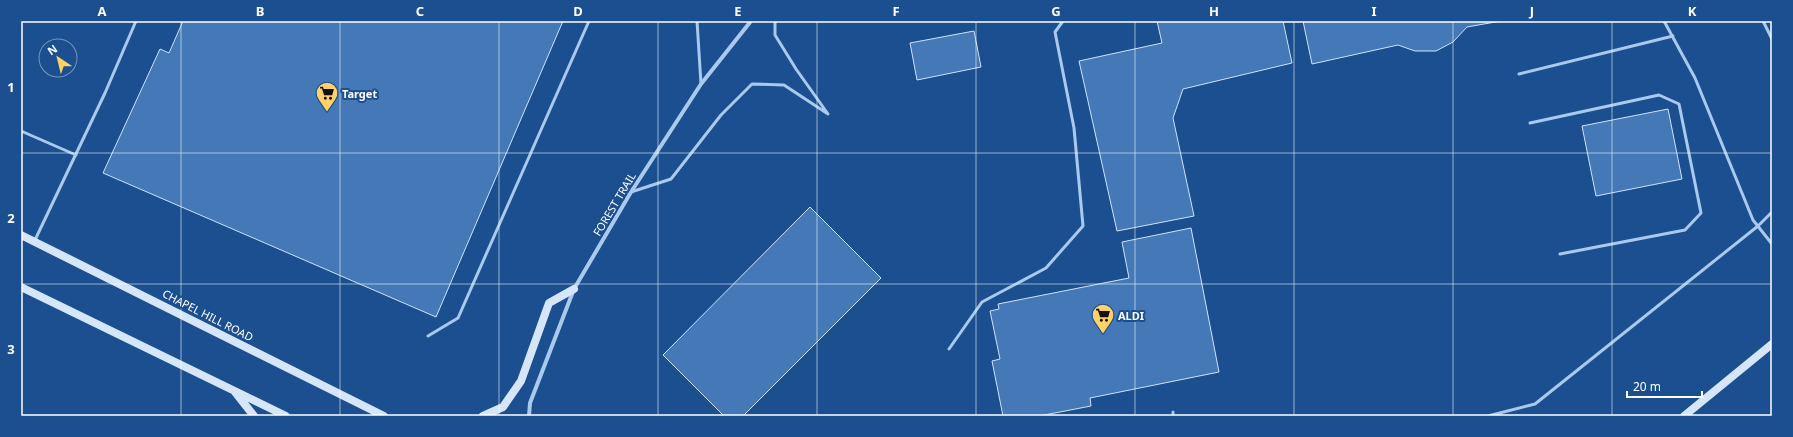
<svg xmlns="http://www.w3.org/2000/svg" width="1793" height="437" viewBox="0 0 1793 437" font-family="'Noto Sans',sans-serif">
  <rect width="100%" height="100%" fill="#1b4f8f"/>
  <path fill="#4478b7" stroke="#cfe3fa" d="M183,21h380l-127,296 -333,-144 57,-124 9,4z
    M1157,21h126l9,42 -109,26 -10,29 21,98 -77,15 -38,-170 83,-18z
    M1303,21h198l-34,6 -14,15 -17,9h-21l-17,-6 -86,19z
    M974,31l7,36 -64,13 -7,-37z
    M1668,109l14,70 -86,17 -14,-70z
    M810,207l71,71 -138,138h-19l-61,-61z
    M1191,228l28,144 -129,26 1,8 -52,10h-36l-11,-55 8,-2 -10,-48 9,-2 -1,-5 131,-26 -7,-36z"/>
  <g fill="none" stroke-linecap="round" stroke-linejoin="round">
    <path stroke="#a9c9ee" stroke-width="3" d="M697,21l4,63
      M1664,21l31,57 58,142 19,24
      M1763,21l9,18
      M1519,74l154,-38
      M1530,123l129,-28 20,9 22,109 -16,17 -125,24
      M21,131l55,24
      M631,192l40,-13 50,-64 31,-31 32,1 44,29 -32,-45 -21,-34v-14
      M35,240l70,-147 31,-72
      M428,336l30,-18 131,-297
      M949,349l33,-47 64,-34 37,-42 -9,-98 -19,-96 8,-11
      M1173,412v4
      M1488,416l47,-12 223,-178 14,-14"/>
    <path stroke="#a9c9ee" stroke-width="4" d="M529,416l1,-13 44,-114 57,-97 70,-108 50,-63"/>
    <path stroke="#d6e6fa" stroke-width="8" d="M21,235l363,181
      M21,287l265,129
      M235,392l19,24
      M483,416l20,-9 18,-26 28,-78 25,-14
      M1684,416l88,-72"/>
  </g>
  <path fill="none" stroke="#fff" stroke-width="1" stroke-opacity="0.55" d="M181,21v395M340,21v395M499,21v395M658,21v395M817,21v395M976,21v395M1135,21v395M1294,21v395M1453,21v395M1612,21v395M21,153h1751M21,284h1751"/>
  <defs>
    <g id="supermarket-pin" transform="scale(1.15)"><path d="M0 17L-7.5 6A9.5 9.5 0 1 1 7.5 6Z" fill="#ffd166" stroke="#1b4f8f"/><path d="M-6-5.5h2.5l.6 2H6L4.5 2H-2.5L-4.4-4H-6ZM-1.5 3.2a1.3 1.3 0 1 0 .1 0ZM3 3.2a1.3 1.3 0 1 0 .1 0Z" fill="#111"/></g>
  </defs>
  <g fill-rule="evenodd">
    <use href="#supermarket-pin" x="327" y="93"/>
    <use href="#supermarket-pin" x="1103" y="315"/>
  </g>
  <g text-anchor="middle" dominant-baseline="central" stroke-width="4" stroke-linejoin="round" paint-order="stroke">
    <g font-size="11" font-weight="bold" fill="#fff" stroke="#1b4f8f" text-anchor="start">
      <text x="342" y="93">Target</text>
      <text x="1118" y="315">ALDI</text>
    </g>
    <g font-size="11" fill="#fff" stroke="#1b4f8f">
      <text transform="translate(614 204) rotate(-59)">FOREST TRAIL</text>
      <text transform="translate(208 315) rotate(27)">CHAPEL HILL ROAD</text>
    </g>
  </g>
  <rect width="1793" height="437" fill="none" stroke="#1b4f8f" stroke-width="44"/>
  <g transform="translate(58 58) rotate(325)"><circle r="19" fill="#1b4f8f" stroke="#7695bc"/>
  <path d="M0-3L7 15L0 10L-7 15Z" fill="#ffd166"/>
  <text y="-6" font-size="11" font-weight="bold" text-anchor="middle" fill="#ffffff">N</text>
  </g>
  <path d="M1627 391v6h75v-6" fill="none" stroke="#ffffff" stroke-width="2"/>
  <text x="1633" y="391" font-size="12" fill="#ffffff" stroke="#1b4f8f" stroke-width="3" paint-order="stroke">20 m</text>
  <rect x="22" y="22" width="1749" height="393" fill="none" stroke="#fff" stroke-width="1.5"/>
  <g font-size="13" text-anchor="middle" font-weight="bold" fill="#fff">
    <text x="102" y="16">A</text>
    <text x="260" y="16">B</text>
    <text x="420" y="16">C</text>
    <text x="578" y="16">D</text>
    <text x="738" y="16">E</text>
    <text x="896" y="16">F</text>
    <text x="1056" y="16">G</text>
    <text x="1214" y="16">H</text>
    <text x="1374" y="16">I</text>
    <text x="1532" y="16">J</text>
    <text x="1692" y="16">K</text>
    <text x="11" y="92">1</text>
    <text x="11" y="223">2</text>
    <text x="11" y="354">3</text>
  </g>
</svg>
